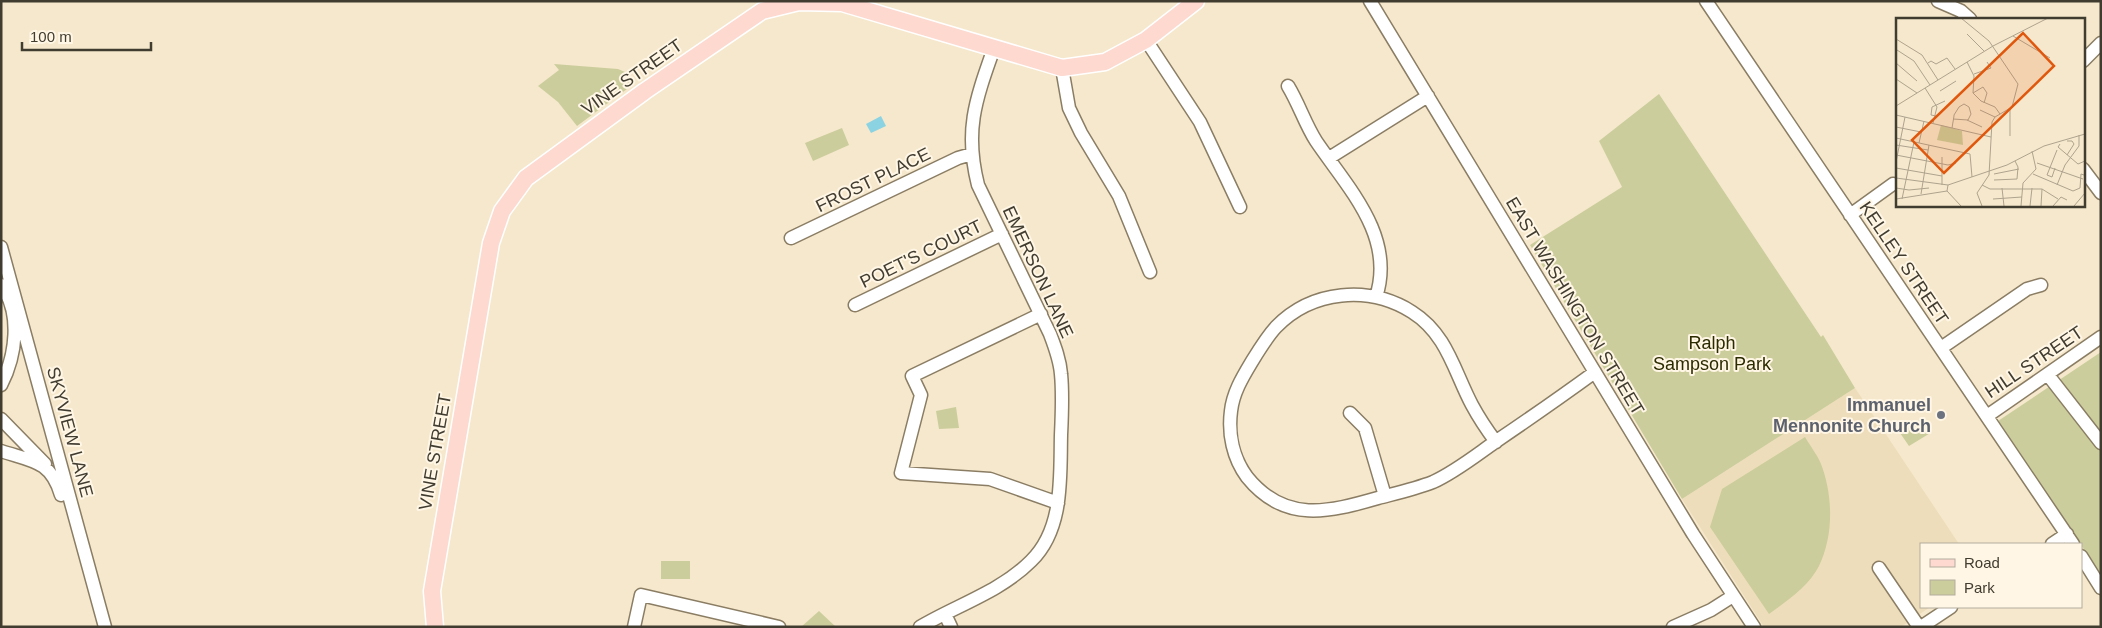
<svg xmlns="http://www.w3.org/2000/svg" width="2102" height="628" viewBox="0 0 2102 628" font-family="Arial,sans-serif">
  <rect width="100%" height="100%" fill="#f6e8cc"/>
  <path fill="#eeddba" d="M1855,388l104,156h-38v63h9l-29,20h-137l-82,-128z"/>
  <path fill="#cbcd9c" d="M554,64l64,5 7,3 10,11 -58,43 -19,-24 -20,-16 21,-16z
    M1659,94l162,243 2,-2 32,53 -173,111 -152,-254 92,-58 -23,-46z
    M842,128l7,17 -36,16 -8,-18z
    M2101,352v223l-103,-154z
    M956,407l3,21 -20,1 -3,-18z
    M1923,418l9,14 -23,14 -9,-13z
    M1805,437c5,9 12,17 16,27 12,31 13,71 -2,102 -10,20 -32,35 -50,48l-59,-87 12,-38z
    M661,561h29v18h-29z
    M819,611l17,16h-35z"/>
  <path fill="#8bd3e3" d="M881,116l5,10 -15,7 -5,-9z"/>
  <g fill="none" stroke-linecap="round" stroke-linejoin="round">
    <g stroke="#8a7d64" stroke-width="15">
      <path id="minor" d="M1370,1l323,533 61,93
        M1706,1l367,543
        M1938,1l23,10 9,8
        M1146,40l54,82 40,85
        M2083,61l18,-18
        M1062,68l7,40 12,25 38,63 31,76
        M1288,86c11,18 17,38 28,55 31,46 80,95 60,156
        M1329,158l99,-62
        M2083,169l18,24
        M1850,215l43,-31
        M791,238l167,-80 14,-4
        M1,247l104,380
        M1,285c21,28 15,71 0,100
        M855,305l147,-71
        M1041,314l-129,62 9,19 -20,78 89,6 68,24
        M1941,348l86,-59 14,-4
        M2048,375l53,68
        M1350,413l15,15 20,68
        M1987,416l114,-79
        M1,419l44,45
        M1496,442c-9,-12 -17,-24 -24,-37 -18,-34 -25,-71 -60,-93 -43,-27 -100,-22 -136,15 -10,11 -17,23 -25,36 -9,15 -18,30 -20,48 -3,23 2,47 16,66 38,47 82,35 131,21 19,-5 37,-9 55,-16 22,-10 42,-26 62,-40 34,-23 67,-46 100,-70
        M1,451c30,10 50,9 60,44
        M2052,544l15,-10
        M2081,556l20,32
        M1879,568l40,59
        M945,614l6,13
        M634,627l7,-32 138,32
        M920,627c37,-22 80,-35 111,-66 33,-32 29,-84 30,-126 1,-21 2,-41 0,-61 -1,-14 -6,-27 -11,-40l-72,-149c-14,-55 -2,-86 16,-137
        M1673,627l38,-17 22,-14
        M1921,627l30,-20"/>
    </g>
    <g stroke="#fff" stroke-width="19">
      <path id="major" d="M435,627l-3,-36 59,-348 11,-32 24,-33 119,-87 117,-80 37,-9 43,1 220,65 43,-6 41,-22 50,-39"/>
    </g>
    <use href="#minor" stroke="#fff" stroke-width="12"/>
    <use href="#major" stroke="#fdd9d0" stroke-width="16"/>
  </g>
  <circle fill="#6b7280" stroke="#fff6e5" stroke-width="2" cx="1941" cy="415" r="5"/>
  <g text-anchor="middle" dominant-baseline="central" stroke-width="4" stroke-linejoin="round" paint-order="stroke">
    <g font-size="18" fill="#413c30" stroke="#fff6e5">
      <text transform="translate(632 77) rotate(-35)">VINE STREET</text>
      <text transform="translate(873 180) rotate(-26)">FROST PLACE</text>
      <text transform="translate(921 254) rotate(-26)">POET'S COURT</text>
      <text transform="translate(1904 263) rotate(56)">KELLEY STREET</text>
      <text transform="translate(1038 272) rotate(65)">EMERSON LANE</text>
      <text transform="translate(1575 306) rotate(59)">EAST WASHINGTON STREET</text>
      <text transform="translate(2034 362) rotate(-34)">HILL STREET</text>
      <text transform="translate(70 432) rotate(75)">SKYVIEW LANE</text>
      <text transform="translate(435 452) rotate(-80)">VINE STREET</text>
    </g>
    <g font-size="18" fill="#2b2b00" stroke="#fff6e5">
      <text x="1712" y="343">Ralph<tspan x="1712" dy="21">Sampson Park</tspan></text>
    </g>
    <g font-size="18" font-weight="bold" fill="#5b616d" stroke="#fff6e5" text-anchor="end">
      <text x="1931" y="405">Immanuel<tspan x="1931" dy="21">Mennonite Church</tspan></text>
    </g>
  </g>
  <g transform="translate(1896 18)">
    <rect width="189" height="189" fill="#f6e8cc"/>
    <path d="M45,107l21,6 1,14 -26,-5z" fill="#cbcd9c"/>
    <path fill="none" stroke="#aea38e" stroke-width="1" d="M65,0l28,23 29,43 -6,23 -17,10 -3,5 -3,53 -12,18 5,13M71,16l17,17M117,18l37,22M0,21l26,16 16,25M1,32l17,11 16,24M71,44l7,14 -1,17 8,8 14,6 5,7M0,45l21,18M32,45l3,-2 5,3 11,-6 8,11M78,56l17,-6 -4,-6M0,61l21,14M29,70l12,19 -4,16M44,73l16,-10M77,75l10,-6 4,6 -3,10M0,88l97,-60 55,-28M84,92l15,7M0,97l95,22M40,98l-5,-1 1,-8 13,-6M71,102l15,7M0,109l25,5M56,110l2,-12v-1l5,-8 5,-3 5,3 2,7 -3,6 -15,-1M114,118v-27M0,120l74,16 2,23M23,125l5,-22M164,126l-2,3 20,17 7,-3M0,127l32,5M0,137l52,10 8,-2M171,137l7,-11 -2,-3h-5M46,139v28M0,144l9,-45M141,145l46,16M0,150l46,8M159,150l-3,9 -5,-2 10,-25M98,156l25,-5M137,156l40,17 7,-3 1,-14 3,1M0,160l52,7M98,162l23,-1 1,-12 -3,-6M86,167l8,4h52l16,10M161,167l8,-20 14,-19v-11M0,170l13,2 20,-2M106,170l2,18M51,173l1,-6 59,-20 37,-19 41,-12M25,176l8,-49M0,181l51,-8 14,15M6,181l12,-57M97,181l29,-2M125,188l2,-23 13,-14 -4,-18M134,188l2,-18M145,188l1,-17M157,188l8,-9 6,3M178,188l11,-13"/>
    <path fill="#e0580e" fill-opacity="0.15" stroke="#e0580e" stroke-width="2.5" d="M127,15l31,33 -110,107 -32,-33z"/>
    <rect width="189" height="189" fill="none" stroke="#413c30" stroke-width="2.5"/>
  </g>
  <rect width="2102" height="628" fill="none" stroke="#413c30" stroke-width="5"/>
  <rect x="1920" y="543" width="162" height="65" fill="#fff6e5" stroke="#b3ac9d"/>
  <rect x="1930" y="559" width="25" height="8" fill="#fdd9d0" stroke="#b3ac9d"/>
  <text x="1964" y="568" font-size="15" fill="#413c30">Road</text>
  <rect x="1930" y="580" width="25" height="15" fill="#cbcd9c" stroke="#b3ac9d"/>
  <text x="1964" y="593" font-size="15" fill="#413c30">Park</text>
  <path d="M22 42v8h129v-8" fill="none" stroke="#413c30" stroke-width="2.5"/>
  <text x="30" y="42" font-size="15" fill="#413c30" stroke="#fff6e5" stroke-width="4" paint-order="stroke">100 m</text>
</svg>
